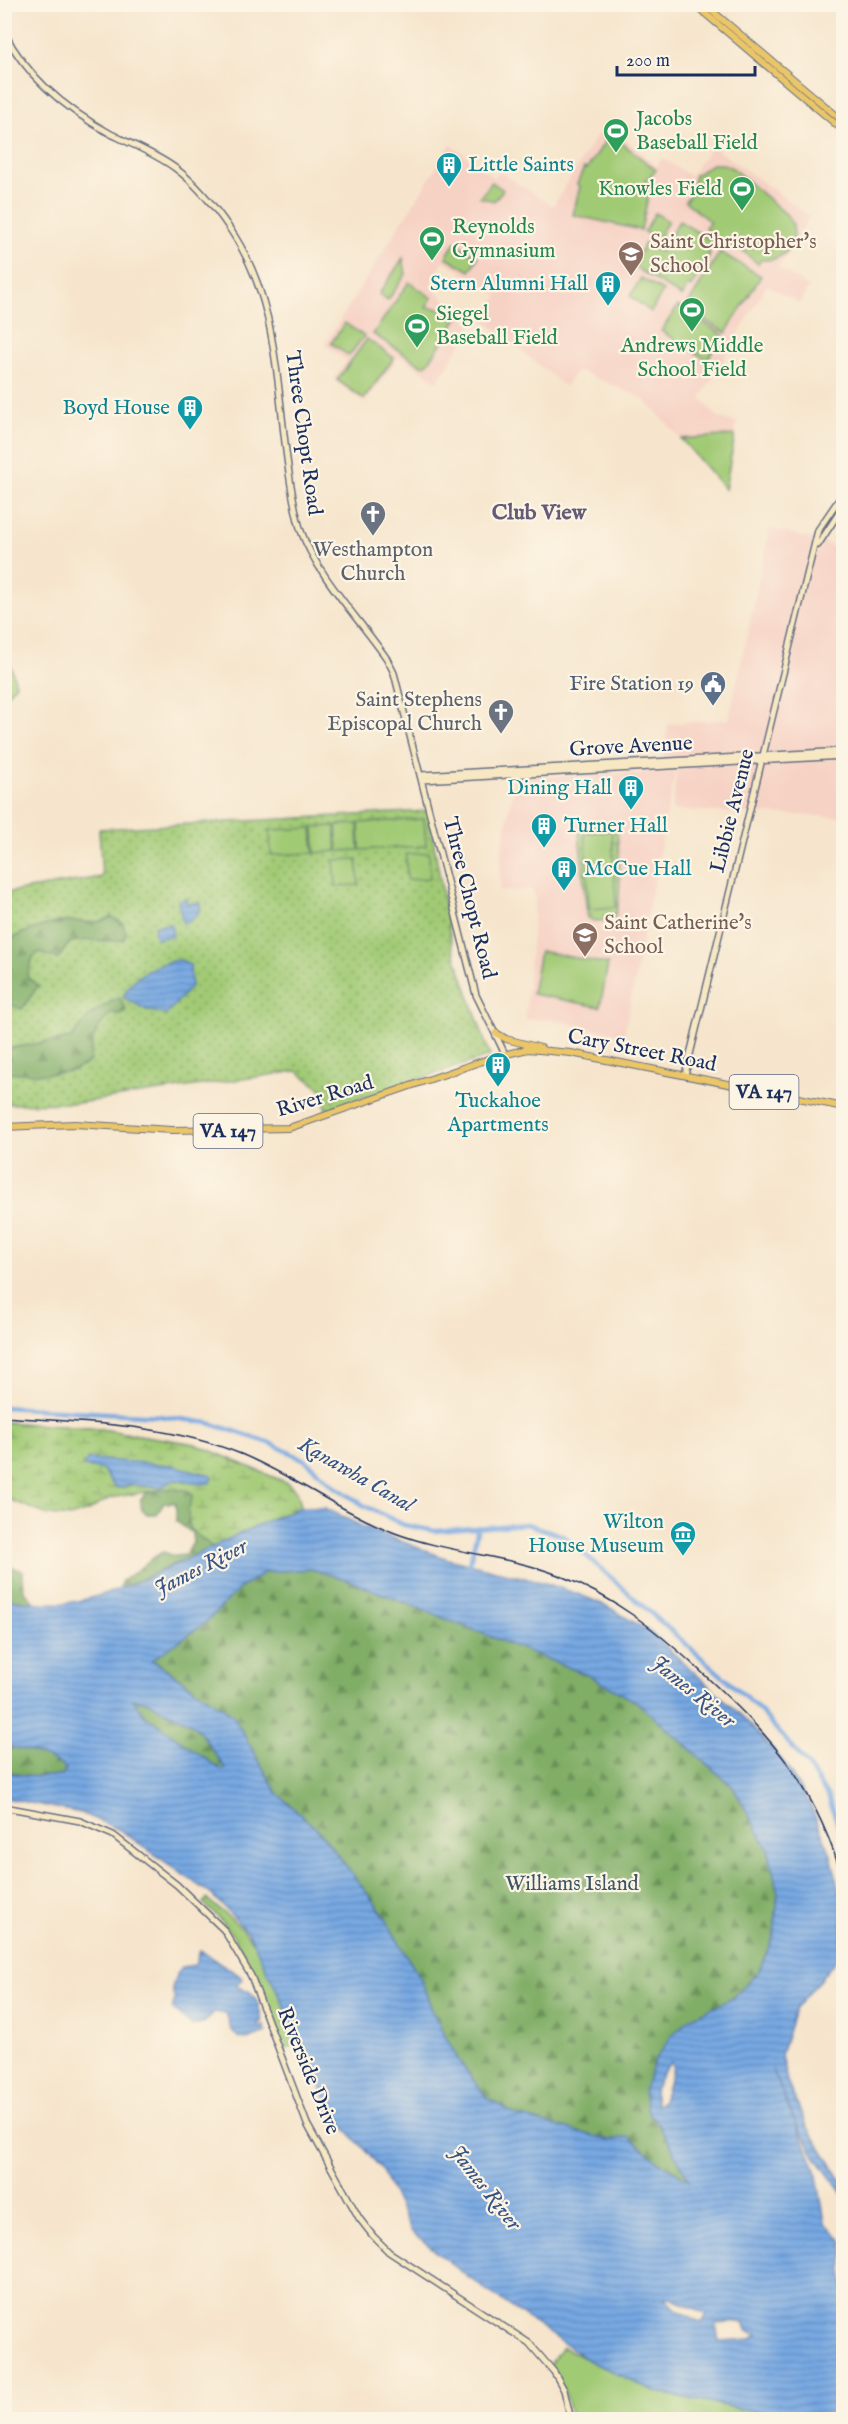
<svg xmlns="http://www.w3.org/2000/svg" width="848" height="2424" viewBox="0 0 848 2424" font-family="'IM FELL English',serif">
  <defs>
    <pattern id="grass-dots" width="8" height="8" patternUnits="userSpaceOnUse" patternTransform="scale(1.5)"><rect width="8" height="8" fill="#a1ca75"/><path d="M2 2h.1M6 6h.1" fill="none" stroke="#82a463" stroke-width="1.8" stroke-linecap="round"/></pattern>
    <pattern id="forest-firs" width="22" height="20" patternUnits="userSpaceOnUse" patternTransform="scale(1.5)"><rect width="22" height="20" fill="#80ae66"/><path d="M5 1l3.5 6h-7zM16 11l3.5 6h-7z" fill="#688e57"/></pattern>
    <pattern id="wetland-marsh" width="20" height="14" patternUnits="userSpaceOnUse" patternTransform="scale(1.5)"><rect width="20" height="14" fill="#a1ca75"/><path d="M1 5h8M5 5V1M11 12h8M15 12V8" fill="none" stroke="#82a463"/></pattern>
    <pattern id="water-rules" width="6" height="5" patternUnits="userSpaceOnUse" patternTransform="scale(1.5)"><rect width="6" height="5" fill="#77a8e2"/><path d="M0 2.5h6" fill="none" stroke="#6189ba"/></pattern>
  </defs>
  <rect width="100%" height="100%" fill="#fcf5e5"/>
  <filter id="ink" filterUnits="userSpaceOnUse"><feTurbulence type="fractalNoise" baseFrequency=".0167" numOctaves="2"/><feDisplacementMap in="SourceGraphic" scale="12" xChannelSelector="R" yChannelSelector="G"/><feConvolveMatrix kernelMatrix="1 2 1 2 8 2 1 2 1" color-interpolation-filters="sRGB"/></filter>
  <filter id="wash" filterUnits="userSpaceOnUse"><feTurbulence type="fractalNoise" baseFrequency=".008" numOctaves="4" result="noise"/><feDisplacementMap in="SourceGraphic" scale="24" xChannelSelector="R" yChannelSelector="G"/><feGaussianBlur stdDeviation="1.35" result="paint"/><feColorMatrix in="noise" values="0 0 0 0 0 0 0 0 0 0 0 0 0 0 0 0 0 1.4 0 .05"/><feComposite in="paint" operator="in"/></filter>
  <g filter="url(#wash)">
    <rect width="100%" height="100%" fill="#f6e5cc"/>
    <path fill="#f6d2c4" d="M605,122l51,44 7,-8 27,18 22,-30 98,70 -31,52 30,19 -9,17 -33,-19 -66,113 17,20 19,4 -2,13 -54,4 -35,-38 -9,-5 -55,-24h-6l-11,15 -81,-67 14,-25 -54,-34 -14,25 42,39 -34,57 -35,-24 -6,1 -32,44 -31,-23 12,-19 -21,-17 126,-200 43,34 6,-6 53,34z
      M770,528l56,15 17,10v42l-8,29 9,3 -1,190 -171,-7 5,-41h-15l6,-45 61,-5z
      M675,771l-51,264 -71,-15 -28,-1 10,-121 -3,-9 -32,3 1,-36 14,-78z"/>
    <path fill="url(#grass-dots)" stroke="#5e7c6a" stroke-width="1.5" d="M5,646l11,38 -11,13h-1z
      M428,811l24,135 38,110 -164,54 -5,-21 -24,-18 -219,32 -73,1v-211l97,-16 -3,-48z
      M611,824l6,5c1,17 8,83 -6,91l-17,1 -6,-3 -2,-12 -7,-75 6,-6z"/>
    <path fill="url(#forest-firs)" stroke="#4e6e62" stroke-width="1.5" d="M111,917l12,6 3,10 -3,7c-19,3 -36,-3 -54,3l-11,16 -18,-7 -7,5 -6,20 11,9 -16,23 -17,-6v-62c18,-8 35,-16 56,-19 19,-3 33,5 50,-5z
      M119,997l7,13 -4,4 -10,-1c-17,15 -21,26 -22,48 -20,18 -61,12 -85,11v-23l66,-11 21,-25z
      M4,1422l96,7 95,15 92,39 11,10 3,14 -181,82 1,-8c15,-8 26,-21 42,-29l12,4 10,-1 8,-12 -1,-10 -16,-12v-18h-12l-7,11h-10l-5,-4 -2,-9 6,-8 17,-4 10,-9 27,4 10,-1 29,29 7,2 -2,-21 7,-1 12,8 4,-1v-7c-4,-5 -9,-9 -15,-11 -13,-6 -28,-4 -42,-7 -33,-6 -92,-22 -125,-14l-2,6 17,3 8,5 2,6 -10,9 -28,-7 -3,-10 15,-22 -6,-12 -50,-2 -23,-6z
      M13,1567l10,4 1,20 11,12 -30,-5 -1,-28z
      M311,1569l34,10 245,97 47,26 96,85 35,62 10,44 -4,42 -15,36 -26,27 -41,19 -37,43 -8,51 12,14 31,56 -34,-21 -27,-23 -20,3 -92,-24 -30,-18 -28,-37 -26,-48 -11,-31 -42,-72 -60,-78 -43,-39 -45,-79 -80,-55 52,-35 36,-36 25,-16z
      M132,1700l18,2 10,7 28,12 12,11 25,36 -3,2 -5,-3 -72,-52z
      M5,1746c22,4 43,9 61,23l-4,6 -35,2 -22,-7z"/>
    <path fill="url(#wetland-marsh)" stroke="#5e7c6a" stroke-width="1.5" d="M4,1422l96,7 95,15 92,39 11,10 3,14 -29,11 -58,30 -24,-19 -2,-17 5,-17 -5,-5 -25,-1 -53,9 -22,13 -18,6 -22,-2 -43,-17z"/>
    <path fill="#a1ca75" stroke="#5e7c6a" stroke-width="1.5" d="M613,136l43,34 -11,11 6,2 -10,47 -68,-15 7,-29 -3,-2 7,-16 3,1 21,-32z
      M712,164h11l9,4 55,47 6,10 1,12c-4,16 -16,24 -33,23l-3,4 -22,-19 -5,5 -26,-22 5,-6 -25,-21 5,-6 5,-20z
      M492,182l11,8 -9,11 -14,-4z
      M655,213l13,8 -11,19 -13,-8z
      M679,221l35,21 -6,10 2,2 -19,33 -3,-2 -6,12 -49,-31 12,-23 15,9z
      M455,242l23,15 -8,14 -24,-14z
      M720,252l41,24 -35,57 -41,-24z
      M403,258l3,16 -18,26 -9,-6z
      M641,278l22,13 -12,21 -21,-16z
      M409,282l23,16 -6,9 15,2 17,9 -30,45 -5,3 -50,-32z
      M678,306l45,29 -16,25 -46,-29z
      M345,323l19,13 -15,20 -18,-13z
      M367,339l27,19 -30,41 -27,-19z
      M735,435l-10,54 -44,-50z
      M424,819l2,27 -66,4 -1,-27z
      M358,824l1,26 -21,1 -2,-26z
      M335,826l2,25 -22,2 -1,-26z
      M312,828l2,25 -43,2 -1,-25z
      M612,831l4,76 -27,2 -4,-76z
      M429,853l1,25 -23,2 -1,-26z
      M357,859l2,26 -23,1 -2,-26z
      M540,951l68,13 -8,43 -68,-13z
      M207,1899l35,29 16,21 28,60 9,7 8,23 -21,13c-16,-52 -35,-113 -79,-149z
      M562,2347l93,45 135,27h-219l-7,-29 -14,-25z"/>
    <path fill="url(#water-rules)" stroke="#496ca0" stroke-width="1.5" fill-rule="evenodd" d="M186,898l1,6 13,-2c1,11 -6,19 -17,21l-5,-22z
      M171,924l2,12 -17,3 -2,-13z
      M181,960l9,5 1,21 -25,29 -19,-5 -24,-13c8,-21 36,-36 58,-37z
      M88,1459l83,6 40,10 2,3 -3,5 -10,1 -27,-4 -11,7 -30,-2 -13,3 -5,-2 -11,-16 -20,-4z
      M301,1507l24,1 36,18 87,33 97,24 33,11 29,12 43,26 94,86 39,43 27,43 20,48 13,50 -2,52 -46,56 -14,45 6,26 20,45 36,57v12l-28,-39 -23,-40 -20,-48 44,102 9,52 18,19v178h-53l-135,-27 -65,-31 -121,-83 -58,-47 -31,-64 -48,-53 -25,-62 -59,-120 -36,-37 -92,-65 -39,-17 -76,-15v-28c18,9 37,7 57,5l4,-6c-18,-14 -40,-19 -61,-23v-148c20,4 38,6 59,5 24,-2 48,-11 70,-20 57,-23 110,-55 167,-76zM311,1569l34,10 245,97 47,26 96,85 35,62 10,44 -4,42 -15,36 -26,27 -41,19 -20,18 -17,25 -11,29 3,22 12,14 30,55 -33,-20 -27,-23 -20,3 -92,-24 -30,-18 -28,-37 -26,-48 -11,-31 -42,-72 -60,-78 -43,-39 -45,-79 -80,-54 52,-36 36,-36 25,-16zM133,1700l17,2 10,7 28,12 12,11 25,36 -3,2 -5,-3 -72,-52zM671,2062l2,5 -10,33 -6,6c-6,-18 2,-30 14,-44zM664,2298h6l37,16 -5,9 -23,-12zM742,2322l6,9 10,3 -6,5 -33,2 -3,-17z
      M200,1950l39,25 3,4 -5,5 2,4c20,3 19,18 23,34l-4,1v3h6l2,6 -19,7 -8,-1 -8,-9 -5,-15 -12,-2 -9,10 -13,4 -20,-17 3,-10c-6,-13 0,-23 7,-32l13,-2z"/>
    <g fill="none" stroke-linecap="round" stroke-linejoin="round">
      <path stroke="#77a8e2" stroke-width="4.5" d="M4,1407l155,9 50,7 61,20 35,17 29,26 31,20 39,19 31,6 92,-7 37,12 192,170 51,58 22,35 15,42
        M469,1568l9,-41"/>
    </g>
  </g>
  <g filter="url(#ink)">
    <g fill="none" stroke-linecap="round" stroke-linejoin="round">
      <g stroke="#686f84" stroke-width="8">
        <path id="secondary" d="M4,32c23,46 63,78 107,102 22,11 45,20 64,34 22,16 40,39 55,61 50,73 46,160 59,244 3,20 6,40 12,58 16,44 59,89 86,128l7,14 82,322 29,59
          M818,545l26,-40
          M421,775l423,-24
          M422,780l422,-24
          M685,1075l133,-545 26,-38
          M4,1807l76,14 33,14 64,50 47,45 27,46 56,148 52,94 14,18 16,16 140,91 25,29 10,18 7,30"/>
      </g>
      <g stroke="#686f84" stroke-width="8">
        <path id="primary" d="M694,4l150,127
          M704,4l140,118
          M496,1033l10,6 35,9
          M4,1127l71,-3 97,6 117,-2 205,-71 34,-8 43,4 273,54"/>
      </g>
      <use href="#secondary" stroke="#f7e8c3" stroke-width="5"/>
      <use href="#primary" stroke="#ebc669" stroke-width="6"/>
      <path stroke="#1b2f5e" stroke-width="1.5" d="M4,1417c80,6 162,6 237,37 53,22 100,58 154,79 53,20 111,22 163,42 55,21 97,54 139,93 75,69 119,116 147,216"/>
    </g>
  </g>
  <defs>
    <g id="stadium-pin" transform="scale(1.35)"><path d="M0 17L-7.5 6A9.5 9.5 0 1 1 7.5 6Z" fill="#2e9e5b" stroke="#fcf5e5"/><path d="M0-5a6.5 5 0 1 0 0 10a6.5 5 0 1 0 0-10ZM-3.5-1.8h7v3.6h-7Z" fill="#fff"/></g>
    <g id="building-pin" transform="scale(1.35)"><path d="M0 17L-7.5 6A9.5 9.5 0 1 1 7.5 6Z" fill="#0f9aa8" stroke="#fcf5e5"/><path d="M-4-6H4V6H1V3H-1V6H-4ZM-2.5-4.3h1.7v1.8h-1.7ZM.8-4.3h1.7v1.8H.8ZM-2.5-1h1.7V.8h-1.7ZM.8-1h1.7V.8H.8Z" fill="#fff"/></g>
    <g id="school-pin" transform="scale(1.35)"><path d="M0 17L-7.5 6A9.5 9.5 0 1 1 7.5 6Z" fill="#8d6e63" stroke="#fcf5e5"/><path d="M0-5L7-2L0 1L-7-2ZM-4 1L0 2.5L4 1V4Q0 6-4 4Z" fill="#fff"/></g>
    <g id="church-pin" transform="scale(1.35)"><path d="M0 17L-7.5 6A9.5 9.5 0 1 1 7.5 6Z" fill="#6b7280" stroke="#fcf5e5"/><path d="M-1.2-6h2.4v3.5h3.3v2.4h-3.3V6h-2.4V-.1h-3.3v-2.4h3.3Z" fill="#fff"/></g>
    <g id="civic-pin" transform="scale(1.35)"><path d="M0 17L-7.5 6A9.5 9.5 0 1 1 7.5 6Z" fill="#5c6f8a" stroke="#fcf5e5"/><path d="M-.6-6.5H3V-4.5H.6V-3L4-1V1h2V6H-6V1h2V-1L-.6-3ZM-1.2 2.5V6h2.4V2.5Z" fill="#fff"/></g>
    <g id="museum-pin" transform="scale(1.35)"><path d="M0 17L-7.5 6A9.5 9.5 0 1 1 7.5 6Z" fill="#0f9aa8" stroke="#fcf5e5"/><path d="M0-6L6-3V-2H-6V-3ZM-5-1h2V3h-2ZM-1-1h2V3h-2ZM3-1h2V3H3ZM-6 4H6V6H-6Z" fill="#fff"/></g>
  </defs>
  <g fill-rule="evenodd">
    <use href="#stadium-pin" x="616" y="131"/>
    <use href="#building-pin" x="449" y="165"/>
    <use href="#stadium-pin" x="742" y="189"/>
    <use href="#stadium-pin" x="432" y="239"/>
    <use href="#school-pin" x="631" y="254"/>
    <use href="#building-pin" x="608" y="284"/>
    <use href="#stadium-pin" x="692" y="310"/>
    <use href="#stadium-pin" x="417" y="326"/>
    <use href="#building-pin" x="190" y="408"/>
    <use href="#church-pin" x="373" y="514"/>
    <use href="#civic-pin" x="713" y="684"/>
    <use href="#church-pin" x="501" y="712"/>
    <use href="#building-pin" x="631" y="788"/>
    <use href="#building-pin" x="544" y="826"/>
    <use href="#building-pin" x="564" y="869"/>
    <use href="#school-pin" x="585" y="935"/>
    <use href="#building-pin" x="498" y="1065"/>
    <use href="#museum-pin" x="683" y="1534"/>
  </g>
  <g text-anchor="middle" dominant-baseline="central" stroke-width="4.5" stroke-linejoin="round" paint-order="stroke">
    <g fill="#fcf5e5" stroke="#5e6a86" stroke-width="1.5">
      <rect x="729.5" y="1075" width="69" height="34" rx="4.5"/>
      <rect x="193.5" y="1114" width="69" height="34" rx="4.5"/>
    </g>
    <g font-size="20" font-weight="bold" fill="#1b2f5e">
      <text x="764" y="1092">VA 147</text>
      <text x="228" y="1131">VA 147</text>
    </g>
    <g font-size="21" fill="#27864d" stroke="#fcf5e5" text-anchor="start">
      <text x="636" y="119">Jacobs<tspan x="636" dy="24">Baseball Field</tspan></text>
      <text x="722" y="189" text-anchor="end">Knowles Field</text>
      <text x="452" y="227">Reynolds<tspan x="452" dy="24">Gymnasium</tspan></text>
      <text x="436" y="314">Siegel<tspan x="436" dy="24">Baseball Field</tspan></text>
      <text x="692" y="346" text-anchor="middle">Andrews Middle<tspan x="692" dy="24">School Field</tspan></text>
    </g>
    <g font-size="21" fill="#0d838f" stroke="#fcf5e5" text-anchor="end">
      <text x="468" y="165" text-anchor="start">Little Saints</text>
      <text x="588" y="284">Stern Alumni Hall</text>
      <text x="170" y="408">Boyd House</text>
      <text x="612" y="788">Dining Hall</text>
      <text x="564" y="826" text-anchor="start">Turner Hall</text>
      <text x="584" y="869" text-anchor="start">McCue Hall</text>
      <text x="498" y="1101" text-anchor="middle">Tuckahoe<tspan x="498" dy="24">Apartments</tspan></text>
      <text x="664" y="1522">Wilton<tspan x="664" dy="24">House Museum</tspan></text>
    </g>
    <g font-size="21" fill="#785e54" stroke="#fcf5e5" text-anchor="start">
      <text x="650" y="242">Saint Christopher's<tspan x="650" dy="24">School</tspan></text>
      <text x="604" y="923">Saint Catherine's<tspan x="604" dy="24">School</tspan></text>
    </g>
    <g font-size="21" fill="#1b2f5e" stroke="#fcf5e5">
      <text transform="translate(303 433) rotate(82)">Three Chopt Road</text>
      <text transform="translate(631 747) rotate(-3)">Grove Avenue</text>
      <text transform="translate(733 811) rotate(-76)">Libbie Avenue</text>
      <text transform="translate(469 898) rotate(76)">Three Chopt Road</text>
      <text transform="translate(642 1051) rotate(11)">Cary Street Road</text>
      <text transform="translate(325 1097) rotate(-17)">River Road</text>
      <text transform="translate(308 2071) rotate(68)">Riverside Drive</text>
    </g>
    <g font-size="21" fill="#5b616d" stroke="#fcf5e5">
      <text x="373" y="550">Westhampton<tspan x="373" dy="24">Church</tspan></text>
      <text x="482" y="700" text-anchor="end">Saint Stephens<tspan x="482" dy="24">Episcopal Church</tspan></text>
    </g>
    <g font-size="21" fill="#4e5e75" stroke="#fcf5e5" text-anchor="end">
      <text x="694" y="684">Fire Station 19</text>
    </g>
    <g font-size="21" fill="#3c5664" stroke="#fcf5e5">
      <text x="572" y="1884">Williams Island</text>
    </g>
    <g font-size="22" font-weight="bold" fill="#655b76" stroke="#fcf5e5">
      <text x="539" y="513">Club View</text>
    </g>
    <g font-size="22" font-style="italic" fill="#375386" stroke="#fcf5e5">
      <text transform="translate(356 1475) rotate(30)">Kanawha Canal</text>
      <text transform="translate(201 1568) rotate(-27)">James River</text>
      <text transform="translate(693 1692) rotate(39)">James River</text>
      <text transform="translate(485 2188) rotate(52)">James River</text>
    </g>
  </g>
  <rect width="848" height="2424" fill="none" stroke="#fcf5e5" stroke-width="24"/>
  <path d="M617 66v9h138v-9" fill="none" stroke="#1b2f5e" stroke-width="3"/>
  <text x="626" y="66" font-size="18" fill="#1b2f5e" stroke="#fcf5e5" stroke-width="4.5" paint-order="stroke">200 m</text>
</svg>
